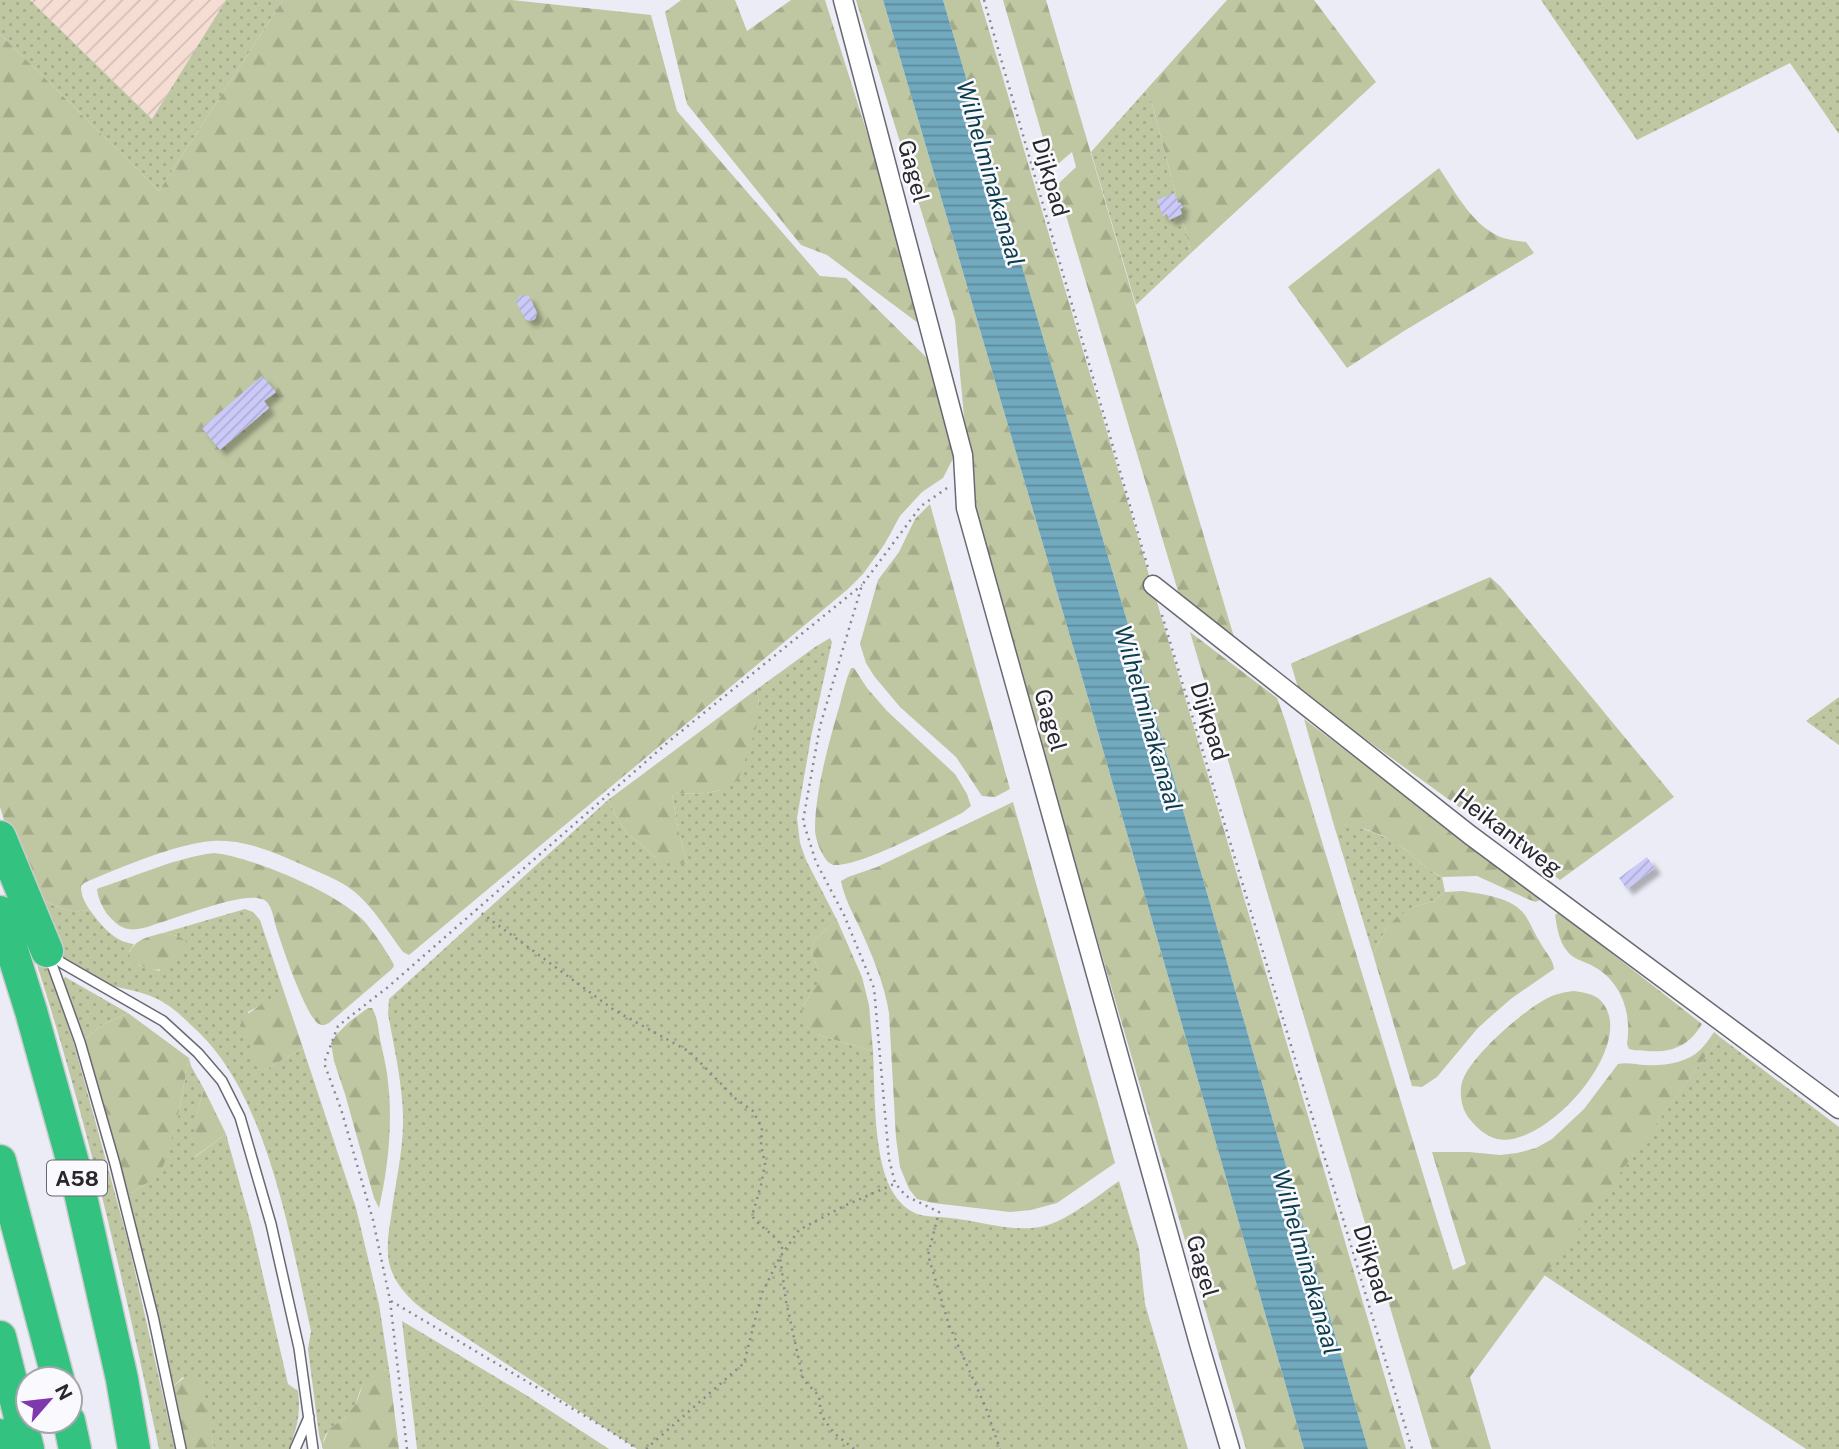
<svg xmlns="http://www.w3.org/2000/svg" width="1839" height="1449" viewBox="0 0 1839 1449" font-family="'Public Sans',sans-serif">
  <defs>
    <pattern id="industrial-furrows" width="10" height="10" patternUnits="userSpaceOnUse" patternTransform="scale(1.75)"><rect width="10" height="10" fill="#f6ddd4"/><path d="M-1 1l2-2M0 10L10 0M9 11l2-2" fill="none" stroke="#d3beb6"/></pattern>
    <pattern id="grass-dots" width="8" height="8" patternUnits="userSpaceOnUse" patternTransform="scale(1.75)"><rect width="8" height="8" fill="#bec7a1"/><path d="M2 2h.1M6 6h.1" fill="none" stroke="#a3ab8b" stroke-width="1.8" stroke-linecap="round"/></pattern>
    <pattern id="forest-firs" width="22" height="20" patternUnits="userSpaceOnUse" patternTransform="scale(1.75)"><rect width="22" height="20" fill="#bec7a1"/><path d="M5 1l3.5 6h-7zM16 11l3.5 6h-7z" fill="#a3ab8b"/></pattern>
    <pattern id="water-rules" width="6" height="5" patternUnits="userSpaceOnUse" patternTransform="scale(1.75)"><rect width="6" height="5" fill="#71a9be"/><path d="M0 2.5h6" fill="none" stroke="#5d8a9b"/></pattern>
    <pattern id="building-hatch" width="6" height="6" patternUnits="userSpaceOnUse" patternTransform="scale(1.75)"><rect width="6" height="6" fill="#cac9f8"/><path d="M-1 1l2-2M0 6l6-6M5 7l2-2" fill="none" stroke="#aeadd5"/></pattern>
    <filter id="shadow"><feDropShadow dx="6" dy="6" stdDeviation="2" flood-color="#0004"/></filter>
  </defs>
  <rect width="100%" height="100%" fill="#ececf7"/>
  <path fill="url(#industrial-furrows)" d="M30,0h196l-74,119z"/>
  <path fill="url(#grass-dots)" d="M0,0h30l122,119 74,-119h57l-124,191 -159,-157z
    M1541,0h298v134l-49,-71 -153,77z
    M1146,90l6,13 39,150 -55,52 -45,-153z
    M830,638l2,4 -21,95 -14,81 3,25 6,17 31,60 -22,19 -4,12 7,19v14l-16,23 16,28 55,16c2,39 0,104 18,138 5,9 12,18 22,23 11,6 25,4 37,6 34,3 72,19 106,4 22,-10 43,-27 63,-41l20,68 6,55 43,145h-551l-212,-138c-18,-13 -36,-33 -37,-57 -1,-12 1,-25 3,-37 4,-34 13,-67 12,-102 -1,-33 -9,-68 -15,-101l1,-15 219,-199 9,18 10,16 14,10 16,15 30,5 -9,-36 -6,-34 35,-1 14,-3 38,-85 -2,-16 58,-42z
    M1839,697v48l-33,-24z
    M1333,822c25,4 52,12 73,28 12,9 21,21 36,27l3,15 -11,9 -21,6 -26,20 -14,27z
    M27,892c18,9 43,25 62,17 12,16 25,33 45,35l-5,8 9,13 21,6 19,-35 -15,-3 82,-24 8,3 7,8 24,72 -36,20 17,58 38,-22 53,160 23,96 10,65c-11,3 -21,8 -27,18 -5,8 -4,17 -11,25 -12,14 -29,15 -28,37l-4,-14 -11,-86 3,-18c-21,-93 -43,-238 -118,-304 -11,-11 -24,-23 -38,-29 -16,-8 -35,-9 -52,-15 -13,-4 -38,-22 -48,-33 -10,-12 -20,-42 -28,-58z
    M22,912l26,55 27,80 54,198 46,204h-16c-38,-180 -79,-361 -139,-535z
    M65,977l63,36 -26,12 -18,15 -22,-59z
    M1720,1037l119,90v322h-33l-262,-174z
    M189,1058l2,8 13,23 -6,20 -3,48 31,-23 26,94 36,156 10,7c3,23 -1,37 -9,58h-75l-10,-51 -21,-21 -11,10 -45,-191 20,-13 31,-67z
    M402,1321l124,74 83,54h-192z"/>
  <path fill="url(#forest-firs)" d="M283,0h229l139,15 26,96 143,165 26,2 80,79 10,13 22,79 -15,29 -21,14 -22,24 -16,29 -21,29 -15,15 -439,366 -6,-3c-15,-20 -28,-42 -47,-59 -11,-10 -28,-17 -42,-23 -32,-14 -67,-32 -102,-29 -37,3 -93,27 -128,42l-3,3c0,9 3,15 8,23 -20,8 -43,-8 -62,-17l-27,-85v-773l159,157z
    M681,0h54l12,31 44,-31h34l69,218 32,111 -99,-74 -26,-10 -114,-141 -22,-92z
    M856,0h27l199,677 222,772h-58l-273,-936 -18,-193z
    M943,0h37l426,1449h-38l-192,-663z
    M1003,0h43l114,389 77,258 -54,-39 -126,-423 19,-18 -4,-15 -20,17z
    M1227,0h87l62,82 -185,171 -39,-150 -6,-13z
    M1439,168c17,25 34,59 64,70 7,2 15,3 23,4l8,11 -130,78 -57,37 -59,-81z
    M930,504l80,285 -15,8 -13,-1 -26,-39 -56,-50 -26,-31 -8,-13 -6,-19 18,-64 21,-28 16,-33z
    M1490,577l10,9 174,211 -114,83 -261,-189 -8,-27 1,-1z
    M1190,632l87,66 8,22 148,487 20,63 13,-6 -34,-112h37l31,3 17,-2 19,-5 16,-9 32,-30 34,-45c10,-2 18,1 28,1 17,1 41,-2 54,-15 5,-5 10,-12 14,-18l6,5 -250,340 21,72h-59z
    M851,668h3l13,20 20,23 68,63 12,20 4,12 -9,7c-26,13 -102,54 -128,52 -10,-1 -19,-26 -19,-35 0,-39 14,-88 25,-126 3,-12 6,-25 11,-36z
    M757,689l2,16 -3,24 -18,51 -17,10 -14,3 -35,1 6,34 9,36 -16,-1 -14,-4 -16,-15 -14,-10 -10,-16 -9,-18z
    M1304,719l239,179 -7,4 -6,-2 -53,-24 -35,1 -13,-7 -24,-21 -22,-13 -15,-6 -35,-8z
    M1013,802l102,361 -58,40 -26,7 -21,2 -77,-9 -16,-4 -8,-10 -9,-22 -4,-29 -7,-125c-5,-31 -17,-58 -30,-87 -7,-14 -15,-29 -18,-45l7,-4 29,-10z
    M214,853c38,4 125,40 151,69 10,12 20,27 28,41l1,3 -2,3 -63,54c-4,2 -6,3 -10,1 -13,-6 -38,-81 -43,-97 -2,-8 -4,-19 -9,-25 -3,-3 -6,-3 -10,-4 -21,-3 -75,18 -98,25 -9,3 -21,8 -31,6 -8,-1 -16,-9 -21,-15 -5,-8 -9,-15 -10,-25l2,-1c38,-12 75,-30 115,-35z
    M1462,891c20,3 50,6 63,24 6,9 10,20 16,29 5,9 12,15 13,25l-42,29 -23,20 -12,11 -40,48 -15,10 -10,-1 -39,-132 14,-27 11,-11 15,-9 21,-6 11,-9z
    M1559,912l143,112c-13,22 -30,29 -55,27 -7,-1 -11,0 -18,-2l-2,-5c5,-32 -6,-64 -36,-79 -8,-4 -18,-6 -24,-14 -8,-9 -10,-24 -12,-36z
    M837,920l25,57 7,28 4,46 -55,-16 -10,-8 -5,-9 -1,-11 16,-23v-14l-7,-19 4,-12z
    M163,933l15,3 8,5 1,8c-15,15 -23,27 -45,17 -7,-2 -10,-5 -14,-11 7,-16 19,-18 35,-22z
    M1574,991c8,1 19,3 25,8 44,40 -52,151 -102,140 -12,-3 -21,-12 -29,-22 -7,-10 -10,-28 -4,-40 11,-24 57,-64 80,-77 10,-6 20,-8 30,-9z
    M284,992l19,56 -38,22 -8,-7 -16,-39 1,-6 21,-15z
    M368,1008h4c6,10 6,20 8,31 3,15 7,29 8,43 5,41 0,87 -9,126l-5,-10 -29,-104 -11,-33 -3,-18 5,-8 13,-13z
    M128,1013l61,45 -11,58 -11,40 -6,15 -14,12 -20,13 -43,-156 18,-15z
    M204,1089l22,45 -33,24 5,-49z
    M389,1369l10,80h-76l-1,-3 7,-17 16,-11 11,-14 6,-17 5,-9 8,-5z
    M188,1375c5,1 6,1 9,5 11,17 13,49 17,69h-28l-14,-62z"/>
  <path fill="url(#water-rules)" d="M883,0h60l233,786 192,663h-64l-222,-772z"/>
  <path fill="url(#building-hatch)" filter="url(#shadow)" d="M1174,193l4,10 2,-1 3,5 -3,2 2,5 -13,6 -2,-6 -4,2 -6,-16z
    M522,295l7,1 8,17 -2,6 -5,2 -5,-2 -9,-17 3,-5z
    M262,376l14,16 -12,9 5,7 -49,42 -18,-22z
    M1647,857l8,11 -28,21 -8,-11z"/>
  <g fill="none" stroke-linecap="round" stroke-linejoin="round">
    <g stroke="#696973" stroke-width="12">
      <path id="service" d="M51,954l11,9 101,58 35,32 24,28 18,36 31,107 28,124 14,101
        M49,956l31,86 35,122 38,152 28,133
        M295,1449l14,-32"/>
    </g>
    <g stroke="#696973" stroke-width="21">
      <path id="minor" d="M843,0l120,455 3,53 234,839 30,102
        M1153,585l317,250 369,274"/>
    </g>
    <g stroke="#cbcbcc" stroke-width="35">
      <path id="motorway" d="M0,837l47,114
        M0,912l31,99 44,159 47,209 12,70
        M0,1161l58,218
        M0,1337l28,112
        M69,1421l6,28
        M0,1435l4,14"/>
    </g>
    <path stroke="#888890" stroke-width="2.5" stroke-dasharray="2 5" stroke-linecap="butt" d="M984,0l164,568
      M947,488l-26,18 -59,79 -42,141 -17,95 13,41 28,53 30,73 15,171 6,24 11,13 33,16 -11,43 21,70 37,83 14,41
      M1162,615l250,834
      M476,909l138,101 76,42 46,47 17,12 9,17 -1,17 4,19 -4,21 -9,31c9,13 29,21 31,36
      M391,1301l216,128 30,20
      M407,1449l-17,-149 -17,-80 -32,-111 -17,-46 14,-37 50,-39 285,-249 189,-153
      M646,1449l98,-86 18,-70 18,-36
      M854,1449l-20,-16 -13,-18 -2,-19 -16,-17 -17,-78 -6,-44 19,-27 45,-24 50,-22"/>
    <use href="#service" stroke="#fff" stroke-width="9"/>
    <use href="#minor" stroke="#fff" stroke-width="18"/>
    <use href="#motorway" stroke="#34c280" stroke-width="32"/>
  </g>
  <g text-anchor="middle" dominant-baseline="central" stroke-width="5" stroke-linejoin="round" paint-order="stroke">
    <rect fill="#fafafe" stroke="#67676b" stroke-width="2" x="47" y="1160.5" width="60" height="35" rx="5"/>
    <g font-size="21" font-weight="bold" fill="#28282c">
      <text x="77" y="1178">A58</text>
    </g>
    <g font-size="23" fill="#28282c" stroke="#fafafe">
      <text transform="translate(914 171) rotate(75)">Gagel</text>
      <text transform="translate(1051 177) rotate(74)">Dijkpad</text>
      <text transform="translate(1051 720) rotate(74)">Gagel</text>
      <text transform="translate(1210 721) rotate(73)">Dijkpad</text>
      <text transform="translate(1508 832) rotate(37)">Heikantweg</text>
      <text transform="translate(1373 1264) rotate(73)">Dijkpad</text>
      <text transform="translate(1203 1266) rotate(74)">Gagel</text>
    </g>
    <g font-size="24" font-style="italic" fill="#0b3d4d" stroke="#fafafe">
      <text transform="translate(991 173) rotate(74)">Wilhelminakanaal</text>
      <text transform="translate(1149 718) rotate(74)">Wilhelminakanaal</text>
      <text transform="translate(1307 1262) rotate(74)">Wilhelminakanaal</text>
    </g>
  </g>
  <g transform="translate(49 1400) rotate(62)"><circle r="33" fill="#fafafe" stroke="#a6a6aa" stroke-width="2"/>
  <path d="M0-5L12 26L0 18L-12 26Z" fill="#7f39ac"/>
  <text y="-10" font-size="19" font-weight="bold" text-anchor="middle" fill="#28282c">N</text>
  </g>
</svg>
